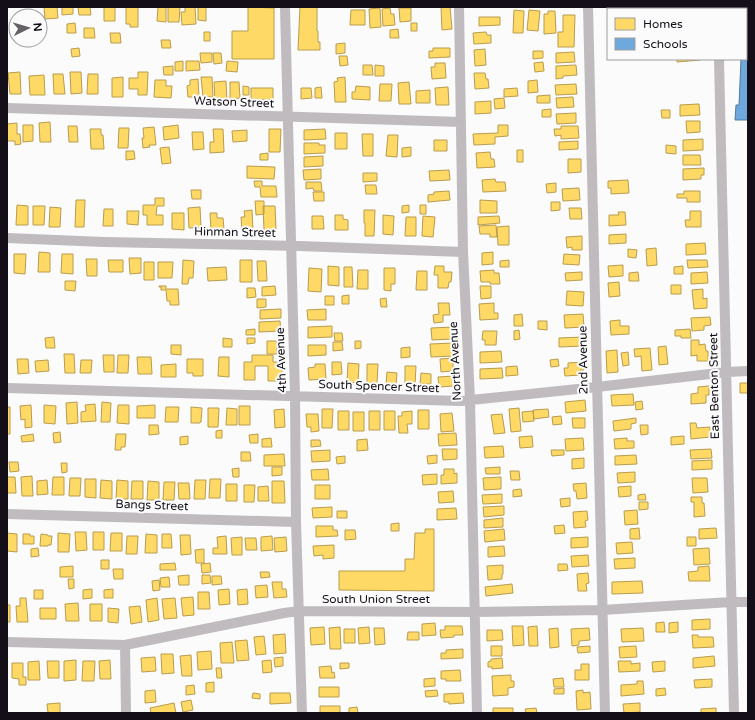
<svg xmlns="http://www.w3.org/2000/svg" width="755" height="720" viewBox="0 0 755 720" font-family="'Varela Round',sans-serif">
  <rect width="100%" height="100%" fill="#fafbfa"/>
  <path fill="#ffd966" stroke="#b89c4f" d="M44,7h13l1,11 -13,1z
    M62,7h11v7l-11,1z
    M78,7h12l1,8h-12z
    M104,7h11v14h-11z
    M126,7h12v20h-8v-3h-4z
    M158,7h8v15l-9,-1z
    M168,7h12l-1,15h-11z
    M185,7h10l1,17 -14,1 -1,-13h4z
    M198,7h8v14l-8,-1z
    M248,7l26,1v51h-42v-28h16z
    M300,7h17v24h1v11h2v8h-22z
    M441,7h9l2,22 -10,1z
    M380,8l1,19 -11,1 -1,-19z
    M390,8l1,6h3l1,11 -12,1 -1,-17z
    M399,8h12v13l-11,1z
    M351,10h14v15h-15z
    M514,10l10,1 -1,22h-10z
    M529,10l11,1 -2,20 -11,-1z
    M548,11h7l1,22 -12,1v-20h4z
    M563,15h12l-1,32h-16v-15h5z
    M479,17h21v8l-21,1z
    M75,23l1,10h-9v-9z
    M411,23h6v8h-6z
    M84,28h10l1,10h-11z
    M398,29l1,9h-9v-8z
    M204,32h6v9h-6z
    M486,32l1,3h4v8l-17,1 -1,-11z
    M110,33h10l1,10h-10z
    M161,40h9l1,8h-9z
    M345,43v10l-9,1v-10z
    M79,48l1,8 -8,1 -1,-8z
    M433,48h17v9l-21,1v-7h4z
    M485,49l1,16 -11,1 -1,-16z
    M533,51h10v7l-10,1z
    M574,52l1,10 -19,1v-10z
    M200,53h12v9l-11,1z
    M213,53h8l1,10 -8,1z
    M339,56h8l1,9 -8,1z
    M677,59h23v1l-23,2z
    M183,61v10h-8v-9z
    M186,61h13l1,9 -14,1z
    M227,61l11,1 -1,10 -11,-1z
    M543,62l1,9 -9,1 -1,-9z
    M435,63h10l1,15 -14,1 -1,-12h4z
    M363,65h9l1,10h-10z
    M375,65l9,1v10h-9z
    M576,65l1,10 -14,1v2l-7,1v-13z
    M173,66v9h-9l-1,-8z
    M20,72l1,22h-11l-2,-21z
    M70,72h11l1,21 -11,1z
    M138,72h10l-1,23h-9v-6h-9v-11h9z
    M474,73h11l1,6h2l1,9 -14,1z
    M53,74h10l2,20h-11z
    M88,74h10v20h-11z
    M44,75l1,20h-15l-1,-19z
    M123,77v20h-11v-19z
    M201,77h11l1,20h-10z
    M345,77l1,25h-11l-1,-20 4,-1 -1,-3z
    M198,79l1,18h-11l-1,-11 3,-1v-5z
    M155,80h11v6h6l-1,12 -17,-1z
    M537,80l1,12 -10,1v-12z
    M226,81l1,20h-12l-1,-19z
    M230,82h9l1,16 -10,1z
    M409,82l2,22h-12l-1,-21z
    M380,84h12l-1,17h-12z
    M576,84l1,10 -21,1 -1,-10z
    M243,86l6,1v8h-6z
    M356,86l14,1v13l-18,-1v-7h3z
    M321,87l1,11h-7v-10z
    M448,87l1,18h-13l-1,-17z
    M251,88h22v12l-22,-1z
    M301,88h10l1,10 -11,1z
    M517,88l1,8 -14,1v-8z
    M430,90v13h-14v-12z
    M550,95v8h-13v-7z
    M573,97l1,10 -17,1 -1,-10z
    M504,98l1,10 -10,1 -1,-10z
    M491,101v12l-16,1v-12z
    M699,104l1,11 -20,1v-11z
    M551,109v8h-9v-7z
    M661,110h9v8h-8z
    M576,113v10l-19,1 -1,-10z
    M686,121h14v11l-13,1z
    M50,122l1,20h-11l-1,-19z
    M17,123v11h3l1,10 -6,1v-4h-8v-17z
    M23,125h10v16l-10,1z
    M178,125l1,13 -15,2 -1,-13z
    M498,125h10v11l-13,1v7l-21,1 -1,-11 25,-1z
    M68,126h9l1,16h-9z
    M561,126h17l1,12 -18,1v-4l-6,1 -1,-7h7z
    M154,127l2,18h-7l1,2 -7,1 -1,-10h2l-1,-10z
    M119,128h10l-1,20h-10z
    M90,129h11v6h2l1,14h-13z
    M213,129h10l1,23 -14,1v-11h4z
    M269,129h12l-1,23h-11z
    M325,129l1,10 -22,1v-10z
    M247,130v11l-14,1 -1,-11z
    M192,132h11l1,17 -11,1z
    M335,133h12v16h-12z
    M362,134h11v22h-10z
    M388,135h10l-1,22 -11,-1z
    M703,139v11l-20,1v-11z
    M434,140h13v11h-13z
    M578,141v8l-19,1v-8z
    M304,143h15v2h6v8l-21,1z
    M666,145l10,1v8l-10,-1z
    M169,147l2,16 -9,1 -2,-16z
    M411,147v9l-9,1v-9z
    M517,150h6v12h-6z
    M126,151h8l1,8 -9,1z
    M490,152l1,7h3l1,8 -18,1 -1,-15z
    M268,153v7h-8v-6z
    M683,155h17l1,10h-18z
    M323,156v10l-19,1v-10z
    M568,159h13v13l-13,1z
    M247,166l28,1 -1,12 -27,-1z
    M704,168v7h-3v4l-18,1v-11z
    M321,169v10l-17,1 -1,-10z
    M449,170l1,10 -20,1 -1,-10z
    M363,173h14v8l-14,1z
    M495,179l1,3h9l1,9 -23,1 -1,-12z
    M628,180l1,13 -18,1v-6h-3v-7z
    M254,181h8v5h14l1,11h-16l-1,-10h-5z
    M306,182h15l1,9h-8l-1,-3 -7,1z
    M556,183v9l-9,1 -1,-9z
    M365,185h11l1,9h-11z
    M579,188l1,12 -17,1 -1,-12z
    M191,190h10v9h-9z
    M449,191l1,9 -22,2v-7l6,-1v-2z
    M684,191h16v11h-13v-4h-10v-4h7z
    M313,192h11v9h-10z
    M155,198h9v8h-7l-1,9h7v10h-16v-10h-4v-10h12z
    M76,200h9l-1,27h-9z
    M480,200l17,1v12h-17z
    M255,201h9v13l-8,1z
    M551,202h9v8l-9,1z
    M17,205l11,1v19h-12z
    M409,205v7l-7,1v-7z
    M420,205h6v9h-6z
    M33,206h12l-1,19h-11z
    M263,206h12l1,23 -12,1z
    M50,207l11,1 -1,19h-11z
    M200,207l1,20 -12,1 -1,-20z
    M569,208h12l1,11h-12z
    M104,209h9v17h-10z
    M252,210l1,21h-11l-1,-14h4l-1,-6z
    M364,210h11l-1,26h-9v-13h-1z
    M127,211h12l-1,14 -11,-1z
    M690,211h11v16h-15l-1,-7h5z
    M618,212h7l1,13 -17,1v-11h10z
    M172,213h12v17l-12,-1z
    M210,213h7v5h6l1,11 -13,1z
    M335,215h8v4l5,1v10h-13z
    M383,215l11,1 -1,19 -10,-1z
    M312,216h11l1,13h-12z
    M423,216l12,1 -2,20 -11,-1z
    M499,216l1,7 -22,2v-8z
    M406,217h10v19h-11z
    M496,225l1,12h-7v-3h-10l-1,-8z
    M509,226v19h-11l-1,-18z
    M626,234v9l-17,1v-9z
    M582,236v14h-10v-3l-5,1 -1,-11z
    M705,243l1,11 -20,1v-11z
    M656,248l1,17 -10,1 -1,-17z
    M628,249l9,1 -1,8 -8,-1z
    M39,252l11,1v19h-12z
    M493,252v12l-11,1v-12z
    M14,254h12l-1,20 -11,-1z
    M62,254h11v20l-12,-1z
    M564,254l16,1 -1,10 -16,-1z
    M129,258h12v15l-11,1z
    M86,259h11v17h-10z
    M108,260h15v12h-14z
    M183,260l11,1 -1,17h-4l-1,6h-6z
    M240,260h12v22h-12z
    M509,260v7h-9v-6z
    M687,260h20l1,7 -20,1z
    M257,261h9l1,20h-9z
    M144,262h10v18h-10z
    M158,262h15l-1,16h-14z
    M623,265v11l-14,1 -1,-11z
    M328,266l11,1v19l-11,-1z
    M435,266h9v6h8l-1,10h-2l-1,6h-10v-13h-4z
    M683,266v8h-9v-7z
    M226,267l1,13 -19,1 -1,-13z
    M344,267h8l1,20h-9z
    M309,268l13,1 -1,23 -13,-1z
    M384,268h11v16h-4v7l-7,-1z
    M358,270h10v19h-11z
    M494,270v3h5l1,11h-10v-2h-9l-1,-11z
    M417,271h10v19h-11z
    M582,272v8l-16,1 -1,-8z
    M638,272l1,9h-10v-8z
    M707,272l1,11 -17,1v-11z
    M65,281h11l-1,10 -10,-1z
    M619,282l1,14 -11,1 -1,-14z
    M671,285h10v9h-10z
    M159,286h7v3h12l1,16h-9v-4h-3l-1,-11h-5v-3h-2z
    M275,286l1,9 -14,1v-9z
    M480,286h11v12l-10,1z
    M247,288h8l1,9 -9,1z
    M703,289v10l4,-1v10l-13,1 -2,-19z
    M567,291l17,1 -1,14 -17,-1z
    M349,295v9h-7v-8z
    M325,296h9v9h-9z
    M386,298l1,9h-6l-1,-8z
    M257,299h9v8l-9,1z
    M438,303h11l1,12h-7v7l-9,1 -1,-8 6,-1z
    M494,303v10h4v6l-18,1 -1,-16z
    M281,309v9l-21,1v-9z
    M326,309v11h-18l-1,-10z
    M522,314l1,12h-9v-11z
    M583,314l1,13 -19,1 -1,-13z
    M710,317l1,8 -7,1v4l-12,1 -1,-13z
    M620,320v6h9v8l-18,1 -1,-14z
    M280,321l1,10 -22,1v-10z
    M538,321h9v9l-9,-1z
    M332,326v11l-24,1v-11z
    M453,327v12l-21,1 -1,-12z
    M255,329v6h-9v-5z
    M690,329l1,9h-10v-2h-6v-6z
    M519,330l1,9 -6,1v-9z
    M483,331h14l-1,14h-11v-5h-3z
    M334,333h8l1,8h-8z
    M54,337l1,11h-9l-1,-10z
    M583,337l1,9 -25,1v-9z
    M223,338l9,1v8h-9z
    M247,338h8v5l-8,1z
    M691,340h8v5l6,-1 1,7h2v10h-11v-6l-6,1z
    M267,341h10v13h-10z
    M355,341h6v7l-6,1z
    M333,342h9l1,8 -10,1z
    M453,343l1,13 -23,1 -1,-13z
    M171,345h10v10l-10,-1z
    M308,345h18v10l-18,1z
    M666,346l2,18 -9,1 -1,-18z
    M410,347v10l-9,1v-10z
    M650,348l2,22 -10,1 -1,-15 -6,1 -1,-8z
    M617,350l1,22 -11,1 -1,-22z
    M501,351l1,11 -22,1v-11z
    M628,352l1,13 -6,1 -2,-13z
    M64,354h10l1,19h-10z
    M103,355h11v17h-10z
    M118,355h11l-1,18h-11z
    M252,355h21v7h5v5h4v14h-14v-15h-13v14h-11v-18h8z
    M137,357h14l1,17h-14z
    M219,357h10v20l-11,-1z
    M453,358v13l-12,1 -1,-13z
    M17,359h11l1,14 -11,1z
    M187,359h16v17h-10v-3h-6z
    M558,359l1,7 -8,1 -1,-7z
    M48,360l1,11 -13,1 -1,-11z
    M81,360h11l-1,13h-11z
    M332,362h9l1,12 -10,1z
    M583,362l1,8h-4l1,5 -16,1 -1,-8h4v-5z
    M348,363l11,1 -1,19 -11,-1z
    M176,364v13h-15v-12z
    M315,364h10l1,15 -17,1 -1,-12 7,-1z
    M367,364h11l-1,19h-10z
    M405,366h11l-1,19h-10z
    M517,366l1,9 -12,1v-9z
    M502,368l1,10 -23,1v-10z
    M387,372l10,1 -1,12h-10z
    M421,373l10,1v10h-11z
    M454,376v10l-15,1 -1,-10z
    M740,383h8v10h-8z
    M709,386v9h-3v8l-15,1v-10l7,-1v-6z
    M633,394l1,11 -22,1 -1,-11z
    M585,400l1,11 -20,2 -1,-11z
    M642,401l1,8 -7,1 -1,-8z
    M77,402l1,21 -11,1 -1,-21z
    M102,402l9,1 -1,19h-9z
    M95,404l1,17 -15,1v-10l5,-1 -1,-6z
    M31,405l1,22 -7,1v-9l-4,1 -1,-14z
    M44,405l12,1 -1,18 -11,-1z
    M118,405h11v19l-12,-1z
    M155,405v13h-18v-12z
    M239,406h11v19h-11z
    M7,407h3v27h-3z
    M166,407h13l-1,15h-13z
    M191,407l11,1 -1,14h-1v1h-9z
    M208,408h11l-1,19h-10z
    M227,408l10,1v16h-11z
    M519,408l2,23 -10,1 -2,-23z
    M284,409l1,18 -10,1 -1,-18z
    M322,409h11l-1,19h-10z
    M548,409l1,8 -15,2 -1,-9z
    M418,410h11v19h-11z
    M338,411h11v19h-11z
    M369,411h11v19h-11z
    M384,411h11v19h-11z
    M412,411v13h-5l1,9h-9l-1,-17h4v-4z
    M533,411l1,10 -11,1 -1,-10z
    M353,412h11v19h-11z
    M452,413l2,18 -13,1 -1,-18z
    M306,414h12l1,17 -8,1v-5h-4z
    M502,414l3,19 -11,1 -3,-19z
    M561,416l1,8 -9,1 -1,-8z
    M572,418h13v10h-12z
    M636,418v5l-5,1v5l-17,2 -1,-10z
    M690,423h6l1,5 13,-1v10l-19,2z
    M149,425h9l1,9 -10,1z
    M640,425h8v9l-7,1z
    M222,430v8h-6v-7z
    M60,432l1,10 -7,1 -1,-10z
    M456,433l1,12 -18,1 -1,-12z
    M33,434l1,7 -12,1 -1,-6z
    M116,434h10l-1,13h-4v3h-6z
    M258,434v9h-8l-1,-8z
    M188,436v8l-8,1v-8z
    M532,436l1,11 -13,1 -1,-11z
    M684,436v8l-13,1v-8z
    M271,438l1,9h-10v-8z
    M583,438l1,12 -18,1 -1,-12z
    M627,438v3h7v7l-19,1 -1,-10z
    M367,439l1,11 -11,1v-11z
    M311,440h9l1,6 -10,1z
    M503,446l1,11 -19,1 -1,-11z
    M442,449h15v10l-14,1z
    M711,449l1,9 -21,1 -1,-9z
    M330,450v11l-18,1 -1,-11z
    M551,450h13v5l-12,1z
    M241,452h9l1,9h-10z
    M284,454l1,12h-21v-11z
    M437,455v8l-9,1 -1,-8z
    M636,455l1,9 -22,1v-9z
    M345,456v7l-8,1 -1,-7z
    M584,458v10l-12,1v-10z
    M712,460v9l-20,1v-9z
    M9,462h9l1,9 -9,1z
    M61,463h6v9l-5,1z
    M272,467h10v8l-10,1z
    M500,467v7h-14l-1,-6z
    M239,468v9h-6l-1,-8z
    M328,469l1,11h-17l-1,-10z
    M444,469h10v5l3,-1v10l-16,1v-9h3z
    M510,471h9l1,9h-9z
    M635,472v10l-17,1 -1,-10z
    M437,474v10l-14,1 -1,-10z
    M32,476l1,20h-11l-1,-19z
    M7,477h8l1,16h-9z
    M53,477h11v18h-12z
    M501,477v12l-17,1 -1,-12z
    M70,478h11l-1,18h-11z
    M692,478h15l1,14 -15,1z
    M85,479h11v19l-11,-1z
    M210,479h11l-1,19h-11z
    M47,480l1,14 -11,1v-14z
    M101,480l11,1v18l-12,-1z
    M117,480l11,1v18h-12z
    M195,480h11l-1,19h-11z
    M132,481h11v18h-12z
    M148,481l11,1v18h-12z
    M272,481h12l1,22h-13z
    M164,482h11l-1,18h-11z
    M178,483h11l1,16h-11z
    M586,483l1,15 -10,1 -1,-8h-2l-1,-7z
    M226,484h11v17h-11z
    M244,485h11l-1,17h-10z
    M315,485h15v14h-15z
    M268,486l1,15h-11v-14z
    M631,486v10l-12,1 -1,-10z
    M521,489l1,7 -9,1v-7z
    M453,491l1,11 -15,1 -1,-11z
    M502,494v9l-19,1 -1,-9z
    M645,494l1,6h-8v-5z
    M691,497h11v6h2l1,13 -11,1v-15h-3z
    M570,498v8l-9,1 -1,-8z
    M639,502h9v7l-9,1z
    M504,506v9l-20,2 -1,-10z
    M332,507v10l-19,1 -1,-10z
    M456,508l1,11 -20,1v-11z
    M637,510l1,14 -13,1 -1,-14z
    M337,511h10v7h-10z
    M587,511l1,9 -3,1 1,6 -12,1 -1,-16z
    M503,518v9l-19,1v-8z
    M399,523v8h-8v-7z
    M564,525l1,8 -10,1 -1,-8z
    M316,526h17v4h4l1,6 -22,1z
    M639,528l1,11h-10v-10z
    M716,528l1,10 -18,1v-10z
    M425,529h9v62l-95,-1v-19h66v-12h9l1,-26h10z
    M504,529l1,11 -20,2 -1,-11z
    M345,530h10l1,9 -11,1z
    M75,532h11l1,18 -11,1z
    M93,532h11v18h-11z
    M7,533l10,1v18l-10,-1z
    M58,533l12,1 -1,18h-11z
    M111,533h11v18h-12z
    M23,534h7v2h4v8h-11z
    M41,534l7,1v1h4l-1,9h-3v1h-8z
    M146,534l11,1v18h-12z
    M162,534h9l1,14h-10z
    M180,535h10l1,19 -10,1z
    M127,536h11l-1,18h-11z
    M226,536l1,18h-14v-6h5l-1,-11z
    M272,536l1,14 -12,1v-14z
    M242,537v18h-10l-1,-17z
    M286,537l1,14 -12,1 -1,-14z
    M588,537v10l-17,1v-10z
    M687,537h9v9h-9z
    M245,538h11l1,12h-11z
    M632,542l1,11 -16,1 -1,-11z
    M334,545v13l-11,1v-4l-9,1 -1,-10z
    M504,546l1,10 -17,1v-10z
    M38,548l1,8 -8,1v-8z
    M709,548l1,16 -16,1 -1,-16z
    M204,549v14h-8l-1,-13z
    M588,555l1,11 -17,1 -1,-11z
    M635,558v10l-20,1 -1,-10z
    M101,560h8v9h-8z
    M175,563l1,7h-16v-6z
    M210,563l1,9 -9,1 -1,-9z
    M558,564h9l1,6 -10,1z
    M503,565v9h-1v5l-14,1 -1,-14z
    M73,566v11h-13v-10z
    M709,566l1,15h-21l-1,-9 10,-1v-4z
    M113,569h10v10h-9z
    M260,572h9l1,5 -9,1z
    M588,573l1,10 -3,1 1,7h-9l-1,-17z
    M189,575v10h-10l-1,-9z
    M202,575h8l1,8 -9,1z
    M212,576h9l1,8 -10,1z
    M169,577l1,10h-9l-1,-9z
    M68,579h6v9l-5,1z
    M159,580l1,10 -7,1 -1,-10z
    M642,581l1,12 -31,1v-12z
    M272,582h10v7h4l1,8 -13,1z
    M512,584l1,9 -27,3 -1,-9z
    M267,585l1,12 -12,1 -1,-12z
    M92,589v9l-9,1v-9z
    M113,589v9h-9v-8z
    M229,589l1,15 -11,1 -1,-15z
    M247,589l1,15 -10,1 -1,-15z
    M34,590h9v9h-9z
    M198,592h11l1,17h-12z
    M193,597l1,18 -11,1 -2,-18z
    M20,598h6l2,24h-11l-1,-16h4z
    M157,598l2,22 -11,2 -2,-22z
    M175,598l2,20 -13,1 -2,-20z
    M78,603l1,18h-13l-1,-17z
    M90,604h12v17h-12z
    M7,605h3v17h-3z
    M140,606l2,16 -11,2 -2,-17z
    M40,608h16v11h-16z
    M108,608l11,1 -1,14 -10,-1z
    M710,619v10l-18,1v-10z
    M664,622l1,10h-9v-9z
    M678,622v10l-9,1v-10z
    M435,623l1,12 -14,1v-12z
    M445,626h17l1,9h-9v2l-13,1 -1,-8h5z
    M512,626h11l1,19 -11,1z
    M537,626l1,20h-9l-1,-19z
    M324,627l1,17 -14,1 -1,-17z
    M340,627l1,22h-11l-1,-21z
    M369,627l1,16 -11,1 -1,-16z
    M374,628h10l1,16 -10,1z
    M558,628l1,19 -9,1 -1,-19z
    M589,628l1,12 -11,1v4l-7,1 -1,-17z
    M643,628l1,13 -22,1 -1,-13z
    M344,629h11v14h-11z
    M487,630h15l1,10 -16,1z
    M408,632h11v8h-12z
    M285,634l1,19 -12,1 -1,-19z
    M692,635h6v2h15l1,10 -21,1z
    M264,636l2,18 -10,1 -2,-18z
    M247,640l2,20 -12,1 -2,-20z
    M232,642l2,21h-13l-1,-20z
    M491,646h11v10h-11z
    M590,646v6l-12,1 -1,-6z
    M636,646l1,11 -17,1 -1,-11z
    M463,649v9l-22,1v-6h5v-3z
    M211,651l1,18 -14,1 -1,-18z
    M161,654h12l1,19 -12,1z
    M191,655l1,21h-10l-2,-20z
    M714,656l1,10 -22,2v-10z
    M155,657l1,14 -14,1 -1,-14z
    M283,657v9l-8,1 -1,-9z
    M502,658l1,10 -11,1v-2h-4v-5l3,-1v-2z
    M76,660v20l-12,1v-20z
    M110,660l1,19h-11l-1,-18z
    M271,660l1,12 -9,1 -1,-12z
    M39,661l1,19h-12v-18z
    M47,661h12v17h-11z
    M83,661h12l-1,20h-12z
    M618,661h13v3l9,-1v8l-21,1z
    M665,661v10l-12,1 -1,-10z
    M12,663h11v14h3v8h-7v-6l-7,-1z
    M340,663h9v5l-9,1z
    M581,664h8v16h-14v-10h6z
    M331,666l1,7 2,-1 1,6h-15l-1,-11z
    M216,668h5l1,10h-5z
    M460,670l1,11h-15v-2h-5v-8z
    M511,675v6h3v6l-6,1v7l-15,1 -1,-20z
    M435,678v8l-11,1v-8z
    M563,678l1,9h-10l-1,-8z
    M712,679v8l-17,1 -1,-8z
    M637,681h6l1,13 -23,2v-11l16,-1z
    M214,682v10h-8v-9z
    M194,685l1,9 -9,1v-9z
    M319,687h20v10h-20z
    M564,688v6h-10v-5z
    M665,688l1,7 -10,1v-7z
    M155,690l1,12 -11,1v-12z
    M437,690l1,6 -12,1 -1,-6z
    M583,690v3l7,-1 1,17 -14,1 -1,-19z
    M253,693l7,1v5l-8,-1z
    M270,693h20l1,10 -21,1z
    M463,693l1,10 -15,1v-2h-5v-8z
    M191,700l2,10 -10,2 -2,-10z
    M60,703v10h-12l-1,-9z
    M174,703l2,10h-25l-1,-5z
    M640,703v9l-16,1 -1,-9z
    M320,706h20v7h-20z
    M357,707l1,6h-9v-5z
    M493,708h20v5h-20z
    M536,708l1,5h-11l-1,-4z
    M716,708v5h-15v-4z"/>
  <path fill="#6fa8dc" stroke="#547aa1" d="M746,27h2v93h-13l1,-15h3l2,-46h5z"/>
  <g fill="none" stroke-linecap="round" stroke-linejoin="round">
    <path stroke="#bfbbbe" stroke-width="10" d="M285,7l10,389 1,126 6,191
      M459,7l4,245 7,148 7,313
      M588,7l17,706
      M718,7v2
      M719,59l15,654
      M7,108l454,14
      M7,238l97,4 195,4 164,6
      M7,388l454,13 136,-14 130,-15 21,-1
      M7,514l289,8
      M7,642l118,3 159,-32 16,-2 174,1 128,-2 129,-8h17
      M125,645l1,68"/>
  </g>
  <g text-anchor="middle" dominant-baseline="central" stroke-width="4" stroke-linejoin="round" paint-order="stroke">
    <g font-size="12" fill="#140e18" stroke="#fafbfa">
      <text transform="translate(234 102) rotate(2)">Watson Street</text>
      <text transform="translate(235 232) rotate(1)">Hinman Street</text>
      <text transform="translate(281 360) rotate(-92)">4th Avenue</text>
      <text transform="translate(583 360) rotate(-91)">2nd Avenue</text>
      <text transform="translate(455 361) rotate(-93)">North Avenue</text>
      <text transform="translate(379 386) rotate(2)">South Spencer Street</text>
      <text transform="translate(714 386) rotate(-91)">East Benton Street</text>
      <text transform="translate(152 505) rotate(2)">Bangs Street</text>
      <text x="376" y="599">South Union Street</text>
    </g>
  </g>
  <rect width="755" height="720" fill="none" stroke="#140e18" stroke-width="16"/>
  <rect x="607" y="8" width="140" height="52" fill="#fafbfa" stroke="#9e9ca0"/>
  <rect x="615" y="18" width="20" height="12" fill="#ffd966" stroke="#9e9ca0"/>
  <text x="643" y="28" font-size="12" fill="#140e18">Homes</text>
  <rect x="615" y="38" width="20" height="12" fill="#6fa8dc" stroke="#9e9ca0"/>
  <text x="643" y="48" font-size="12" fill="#140e18">Schools</text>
  <g transform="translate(28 28) rotate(85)"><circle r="19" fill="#fafbfa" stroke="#9e9ca0"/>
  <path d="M0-3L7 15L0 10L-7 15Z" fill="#646167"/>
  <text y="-6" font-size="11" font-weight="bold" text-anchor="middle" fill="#140e18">N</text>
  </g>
</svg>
